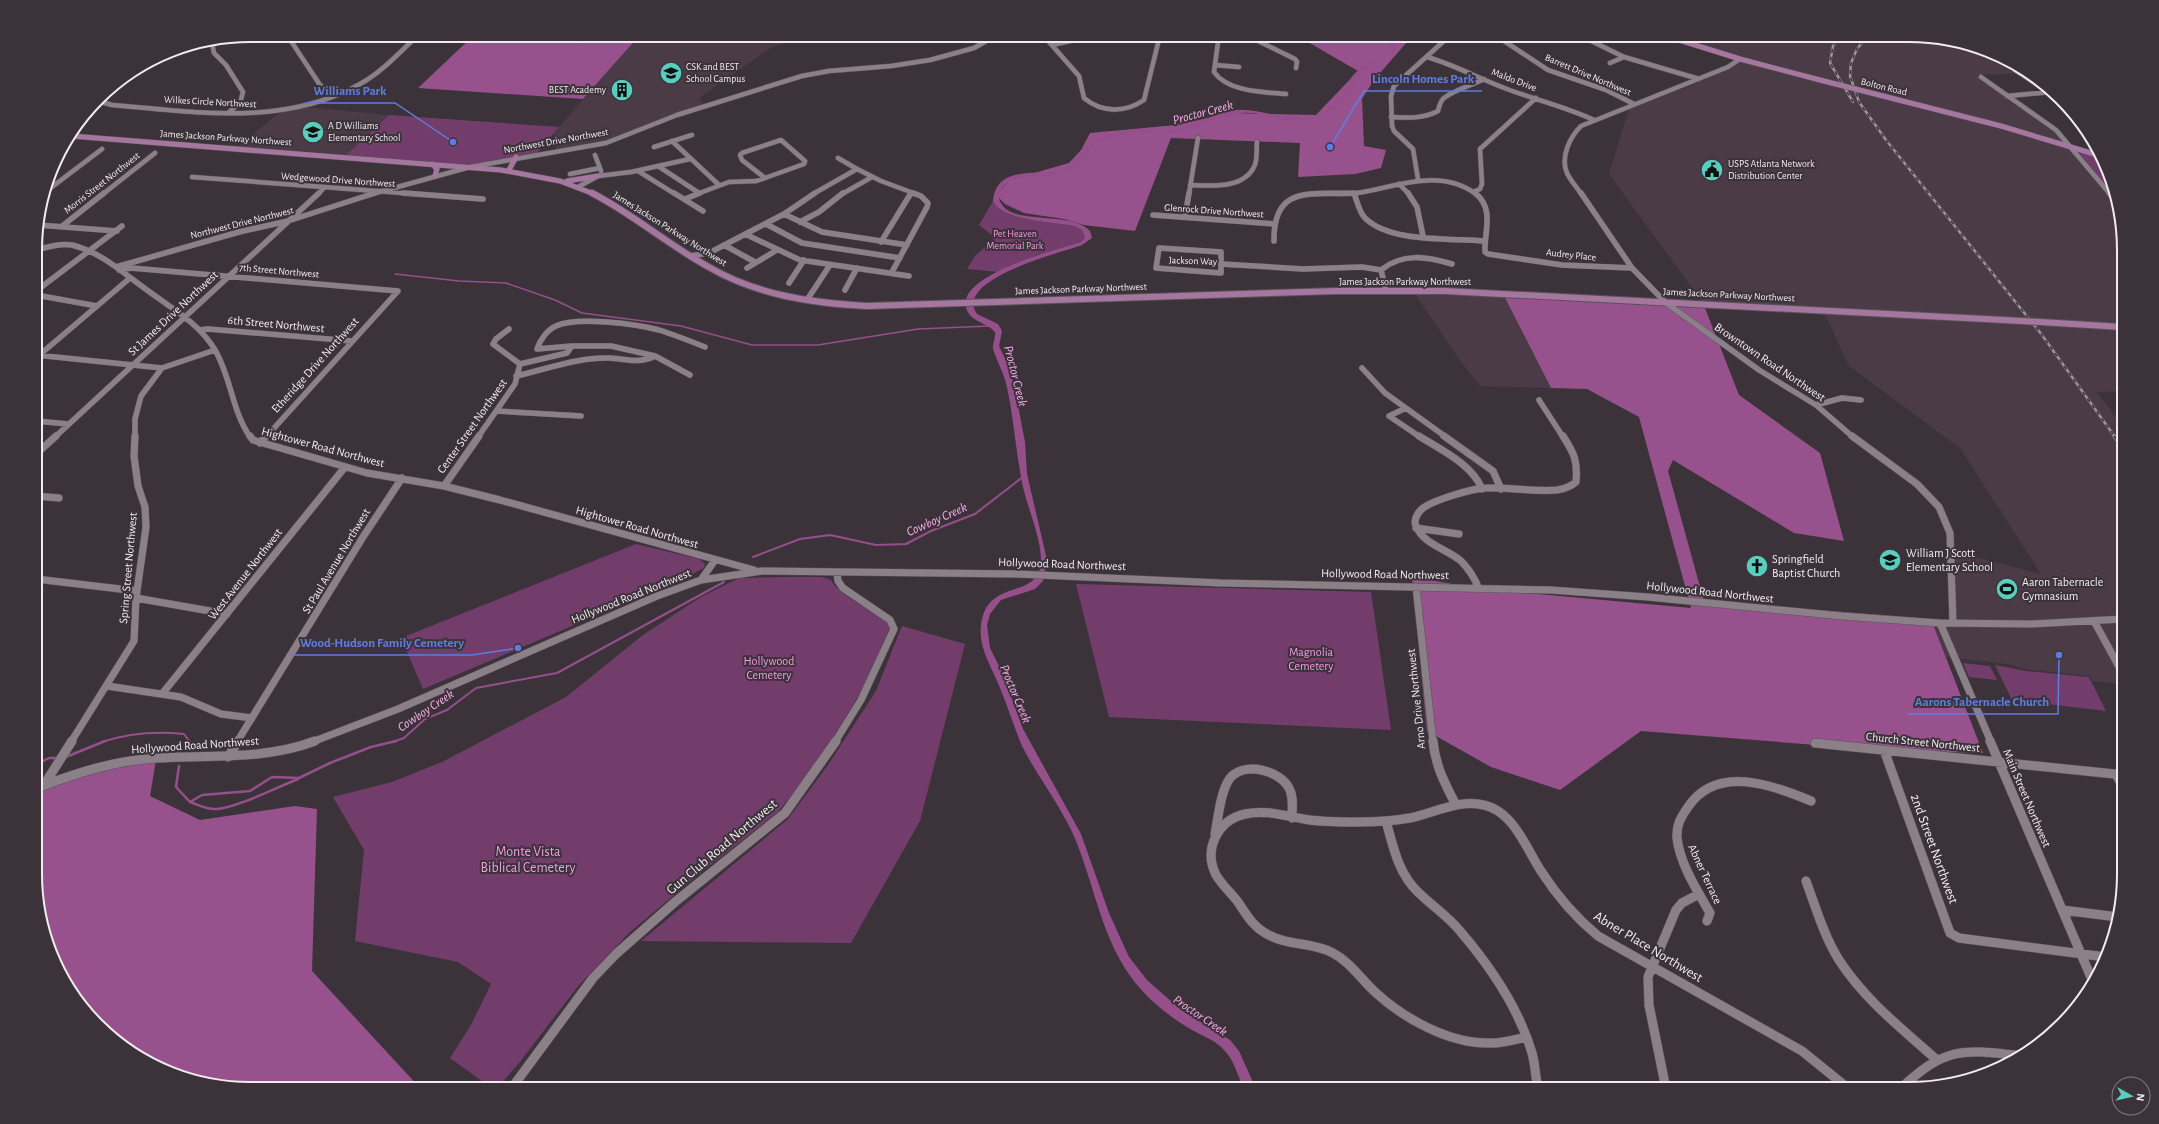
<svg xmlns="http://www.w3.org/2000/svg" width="2159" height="1124" viewBox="0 0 2159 1124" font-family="'Alegreya Sans',sans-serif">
  <rect width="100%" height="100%" fill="#3c333a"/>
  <path fill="#4a3b47" d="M640,35h132l23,5 -23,7 -73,51 6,8 -99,37 -50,7 -2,-17z
    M1660,35h249l55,7 40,15 23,16 -48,2 82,56 55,68 6,23 1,169 -27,1 27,33v259l-30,-3 -3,-5 -66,-7 -17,-5 -61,-7 -15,-38 17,2 3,-37 -2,-34 92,24 -81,-126 -111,-82 -26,-56 -120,-7 -94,-129 20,-65 68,-26 38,-24z
    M304,107l85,8 -46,43 -109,-8 46,-38z
    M1411,288l91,4 49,96 -71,-2 -21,-27z"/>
  <path fill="#733d6b" d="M389,115l170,12 -22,26 -66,13 -128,-8z
    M2077,150l26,9 5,9 8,31z
    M993,201c9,20 60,21 81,25l8,4 3,8 -4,4 -44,13 -39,17 -31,-3 8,-13 18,-16 -1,-5 -13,-10z
    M636,544l63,15 6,5 -1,4 -23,12 -258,109 -22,-51z
    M793,577h29l9,3 4,6 15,12 38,25 2,5 -27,60 -20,34 -26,42 -39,48 -85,67 -64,54 -50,52 -60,78 -23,26h-3l-43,-31 21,-33 20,-41 -33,-22 -103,-21 9,-91 -31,-53 59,-15 50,-20 124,-65 77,-62 58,-38 38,-19z
    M1076,584l295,8 20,138 -282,-13z
    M902,626l63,18 -45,177 -69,122 -210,-2 147,-122 40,-54 48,-74z
    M1963,663l27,3 7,14 -28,-3z
    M1995,665l31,6 63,6 17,34 -94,-11z"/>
  <path fill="#97518d" d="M474,35h166l-57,64 -165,-11z
    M1292,35h121l-39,45 -12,19 2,47 22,4 -5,18 -26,6 -57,3 2,-34 -129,-5 -36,93 -51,-6 -20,-6 -40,-6 -19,-9 -9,-9 14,-15 59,-17 12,-13 9,-17 86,-8 54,-12 86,2 42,-44 -57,-33z
    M1502,292l201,11 36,92 81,58 24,88 -50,-8 -121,-73 -5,11 36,130 227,18 52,134 -103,-3 -239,-19 -81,59 -69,-23 -64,-36 -15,-154 70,12 209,19 -52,-191 -52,-28 -36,-1z
    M156,760l-6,36 50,24 95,-14 22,3 -5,162 109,118h-171l-55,-7 -40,-15 -47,-32 -37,-41 -20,-38 -14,-54v-115l60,-19z"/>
  <path fill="#954f8a" d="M1393,35h8c-3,5 -3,12 -7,16 -10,10 -25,14 -34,25 -5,5 -6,10 -9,16 -15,23 -41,34 -67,28 -14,-3 -28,-8 -42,-7 -23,3 -44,16 -66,20 -13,3 -26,0 -39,0 -11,1 -23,4 -33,7 -13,3 -14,14 -22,23 -5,7 -16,10 -24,12 -18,3 -48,-4 -58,17 -1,4 -2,7 1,11 12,23 70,7 89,28l2,7 -10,7c-22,8 -129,34 -105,69l21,10 4,7 -3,15 10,21 5,18 11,57 2,32 20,86 -4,21 -8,8 -34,11 -11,14 -3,11 3,23 12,24 21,57 58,105 28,79 20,44 18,23 34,30 49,30 9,11 17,38h-12c-7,-14 -9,-28 -20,-39 -9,-11 -25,-15 -37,-23 -28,-17 -53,-40 -68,-69 -21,-39 -28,-83 -46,-124 -14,-31 -36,-58 -51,-88 -8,-19 -14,-39 -22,-58 -8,-21 -22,-40 -19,-63 6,-49 59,-23 60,-65 0,-22 -13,-51 -18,-73 -7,-33 -9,-67 -16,-100 -3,-14 -10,-25 -14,-38 -1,-5 3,-11 2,-17 -8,-10 -26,-10 -29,-25 -8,-33 93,-58 115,-65l4,-4 -3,-8 -8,-4c-21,-4 -72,-5 -81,-25 4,-38 47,-24 70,-31 17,-6 18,-24 35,-31 12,-6 28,-10 41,-10 12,0 24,3 36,0 18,-3 36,-14 54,-18 30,-7 61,16 90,4 6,-2 26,-20 29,-26 1,-4 1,-8 3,-11 10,-14 27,-18 39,-28z"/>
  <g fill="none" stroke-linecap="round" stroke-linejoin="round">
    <path stroke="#954f8a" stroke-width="1.5" d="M575,44l33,-9
      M395,274l64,7 47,2 49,17 27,13 99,13 71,19h66l100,-16 72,-3"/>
    <path stroke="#954f8a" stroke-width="2" d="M753,557l47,-18 30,-4 46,10 30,-1 25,-13 44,-17 49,-38
      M102,742c27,-9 54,-11 82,-8l6,8
      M393,742l11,-4 21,-19 22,-9 29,-22 81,-15 167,-91"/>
    <path stroke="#954f8a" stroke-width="2.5" d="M189,741l1,1
      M66,757l39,-16
      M37,764l12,-6h9
      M179,766l-3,21 14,15 12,-7 48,-4 22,-14 27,1 31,-15 41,-16 25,-6
      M190,802c9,3 17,8 27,7 19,-1 61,-22 81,-30"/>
    <g stroke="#595157" stroke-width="5.5">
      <path id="minor-far3" d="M287,35l33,50 14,11
        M1043,35l36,41 5,22c18,15 41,15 60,2l16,-65
        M1219,35l-5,37c14,20 49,20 72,22
        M1246,35l49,24 2,3 -1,6
        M1495,35l53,35 58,20 28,14
        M1579,35l45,22 75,22
        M212,43l2,10 12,12 17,27 -3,11 -12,10
        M1052,45l45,-10
        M1427,57c28,8 53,22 80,32 29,11 59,18 87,31
        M1610,63l14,-6
        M1215,65l24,2
        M2015,70l47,31
        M1981,77l75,53 54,64
        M2007,96l43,-4
        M98,101l14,4c82,7 172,22 248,-21 22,-12 40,-32 58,-49
        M1391,117c16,1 32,2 47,-6 1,-4 2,-9 5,-12 8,-8 30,-14 41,-20
        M781,140l24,21 -1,3 -39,14 -23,-18 -2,-5 2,-2z
        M672,141l47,44
        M654,147l38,-12
        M595,155l6,16
        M658,166l41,27
        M857,169l24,12 35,13
        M638,171l37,23
        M570,174l30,-6
        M192,177l224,17
        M1418,179l-5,-30 -19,-18 -2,-5 -1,-30 3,-10 51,-46 27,-5
        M1399,184l10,10
        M1190,185c21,1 53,4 64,-18 4,-7 2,-17 3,-25
        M578,187l20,-11 33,-4 59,-13
        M48,190l54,-41
        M1473,192l7,-3 2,-5 -2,-35 56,-51
        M103,194l52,-41
        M318,194l6,-6
        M372,194l98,-27 136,-24 71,-28 125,-39 27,-5 62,-5 39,-6 44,-12 23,-13
        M697,194l32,-12 27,-1 9,-3
        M813,194l44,-25 -19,-11
        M842,194l30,-17
        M1189,194l9,-56
        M1314,194c14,-1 29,1 43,-1 40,-6 82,-26 119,1
        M1581,194c-4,-7 -11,-14 -14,-21 -7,-16 3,-36 14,-47l147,-59 12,-8"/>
    </g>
    <g stroke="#595157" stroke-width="6">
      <path id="minor-far2" d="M403,193l80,6
        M674,193l29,18
        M1354,193c3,8 5,19 11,25 25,25 86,20 119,23
        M1408,193l9,14 6,29
        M1475,193c18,14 11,34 10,53v6l3,2 74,11 70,3
        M1581,193l51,75 33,34 94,68 57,35 37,32
        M2109,193l8,9
        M685,199l15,-6
        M784,214l38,18 85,13
        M1153,215l121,9
        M1185,217l4,-24
        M800,222l19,-10 24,-19
        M766,224l36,19 98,15
        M38,225l79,6
        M61,227l43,-34
        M745,234l55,26 109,16
        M1274,241c-1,-57 38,-46 80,-48
        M881,242l30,-49
        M724,245l31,17
        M1159,248l62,4v21l-65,-5z
        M36,250c12,-3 24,-7 36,-5 29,7 51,28 75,45 24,18 52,33 68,60 16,27 17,61 35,87
        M690,256l19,-3 75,-39 31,-21
        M1221,264l82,5 59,-2 19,3
        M116,267l123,-35 49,-11 87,-28
        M747,268l30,-18
        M119,270l12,-2 267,23 -132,146
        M892,272l35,-65 1,-4 -7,-7 -8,-3
        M789,283l15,-23
        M845,290l12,-22
        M36,291l86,-65
        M1386,291l-5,-21c22,-18 46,-13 71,-6
        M36,295l61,11
        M807,300l23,-35
        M509,329l-13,10 -3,5 27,20
        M199,330l9,-1 144,12
        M572,346l-35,3c3,-9 10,-19 19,-23 21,-10 80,-2 103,4 16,5 31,11 46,17
        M36,355l126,13
        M37,357l93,-79
        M520,364l47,-11 5,-7h39l44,10 35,19
        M1362,368l23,25 61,44
        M516,376c31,-7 62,-19 94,-18 16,1 30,6 45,-2
        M1539,400l24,37
        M1816,405l26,-7 19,2
        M1406,408l-17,8 31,21
        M497,411l84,5
        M36,421l32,3
        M55,437l264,-244
        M135,437v-18l6,-23 21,-28 53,-18
        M478,437l37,-53 5,-20"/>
    </g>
    <g stroke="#595157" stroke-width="8">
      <path id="minor-far1" d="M250,436l3,4 114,33 77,13 56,14 254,70
        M1419,436c22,14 53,28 63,53
        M1444,436l49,35 8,18
        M1852,436l65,48 22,23 11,26 3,90
        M260,443l6,-7
        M36,454l20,-18
        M444,486l35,-50
        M36,496l23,2
        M1416,528l43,6
        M36,579l101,12
        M701,580l14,-20
        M1416,587l17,155
        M1479,589c-4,-10 -10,-20 -18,-28 -14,-12 -38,-17 -45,-35 -3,-6 2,-14 7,-18 11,-8 50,-20 64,-20 23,-1 47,4 70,2 7,-1 13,-3 19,-8 2,-21 -2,-29 -13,-46
        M136,598l91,16
        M2094,621l29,53
        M1940,623l51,119
        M107,686l74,11 40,17 31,4
        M162,694l183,-227
        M71,742l63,-101 2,-43 10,-71 -1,-20 -7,-21 -4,-30 1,-20
        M237,742l126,-205 39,-59
        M312,742l86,-33 259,-113 44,-16 61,-9 255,3 204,9 330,7 97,7 194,19 97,7 92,1 92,-5
        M835,742l26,-42 33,-71 -4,-9 -47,-32 -5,-7 -1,-8"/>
    </g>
    <g stroke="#595157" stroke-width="10">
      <path id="minor" d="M1433,741c2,24 12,43 23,64
        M1990,741l103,241
        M1815,743l309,32
        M1884,750l66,183 9,5 147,19
        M228,757l10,-16
        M2116,774l8,15
        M44,785l28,-44
        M37,788c39,-15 79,-28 121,-30 52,-3 107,2 157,-17
        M1386,821c7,25 12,52 32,71 14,14 30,24 42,39 30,35 59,78 72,122 3,10 3,20 5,30
        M1215,834c3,-15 6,-48 17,-58 15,-14 48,-5 57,12 5,9 3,20 3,30
        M1806,881c10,27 18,55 33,79 25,39 63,69 98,100
        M2062,910l56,7
        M1707,921l3,-8c-13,-23 -30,-49 -33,-75 -1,-13 4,-21 11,-31 29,-43 85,-22 123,-6
        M1526,1037c-13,3 -26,7 -39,6 -39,0 -84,-25 -112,-51 -14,-13 -25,-30 -42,-39 -20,-11 -46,-7 -66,-19 -14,-7 -21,-20 -29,-32 -7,-9 -16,-17 -22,-27 -13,-26 2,-55 29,-61 22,-5 44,3 65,6 16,2 32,2 48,2 17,0 35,-1 52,-4 28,-6 60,-25 88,-7 20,13 30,40 43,60 16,25 34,46 57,65l204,115 47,38
        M511,1089l82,-111 23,-24 59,-52 110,-89 51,-72
        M1527,1089l10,-5 10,5
        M1666,1089l-17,-84 -1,-28 28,-67 6,-7 17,-9
        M1900,1089c46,-43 62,-40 122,-33"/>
    </g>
    <g stroke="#595157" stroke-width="6">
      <path id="major-far1" d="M1663,35l77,24 80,21
        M1879,95l122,31 100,30
        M71,136l430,34 59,11 34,13
        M432,164l5,5 -2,7
        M509,170l7,-13
        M567,181l31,-5"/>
    </g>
    <g stroke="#595157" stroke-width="8">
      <path id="major" d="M592,193c41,21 75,51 115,73 49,29 104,37 160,40l469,-15h109l559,29
        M2057,323l65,4"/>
    </g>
    <use href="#minor-far3" stroke="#8b7f88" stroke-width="4.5"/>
    <use href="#minor-far2" stroke="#8b7f88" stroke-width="5.5"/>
    <use href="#minor-far1" stroke="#8b7f88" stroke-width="7"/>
    <use href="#minor" stroke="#8b7f88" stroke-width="9"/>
    <use href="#major-far1" stroke="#a5779e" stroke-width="5"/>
    <use href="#major" stroke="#a5779e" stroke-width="6"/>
    <g stroke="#9b949a" stroke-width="2.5">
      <path id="rail-far1" d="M1840,35l-7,11 -3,17 23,39
        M1868,35l-11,14 -6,14 -1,13 9,26 27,38 156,195 73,102"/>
    </g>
    <g stroke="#9b949a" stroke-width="3.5">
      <path id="rail" d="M2114,436l9,12"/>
    </g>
    <use href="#rail-far1" stroke="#3c333a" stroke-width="1.5" stroke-dasharray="4" stroke-linecap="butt"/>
    <use href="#rail" stroke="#3c333a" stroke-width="2" stroke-dasharray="6" stroke-linecap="butt"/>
    <g stroke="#595157" stroke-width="6" stroke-linecap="butt">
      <path id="major-bridge-far1" d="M1820,80l59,15"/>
    </g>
    <g stroke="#595157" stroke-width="8" stroke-linecap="butt">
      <path id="major-bridge" d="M2004,320l53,3"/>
    </g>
    <use href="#major-bridge-far1" stroke="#a5779e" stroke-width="5"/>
    <use href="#major-bridge" stroke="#a5779e" stroke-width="6"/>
  </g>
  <defs>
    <g id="school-disc" transform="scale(1.15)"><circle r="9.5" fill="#59cebe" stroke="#3c333a"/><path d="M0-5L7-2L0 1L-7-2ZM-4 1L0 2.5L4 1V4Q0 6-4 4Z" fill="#111"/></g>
    <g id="building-disc" transform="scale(1.15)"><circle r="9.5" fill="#59cebe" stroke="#3c333a"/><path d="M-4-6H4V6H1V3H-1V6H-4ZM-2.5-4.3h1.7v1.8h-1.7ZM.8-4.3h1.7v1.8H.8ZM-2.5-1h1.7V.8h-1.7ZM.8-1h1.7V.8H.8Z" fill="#111"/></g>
    <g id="civic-disc" transform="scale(1.15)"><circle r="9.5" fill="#59cebe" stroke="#3c333a"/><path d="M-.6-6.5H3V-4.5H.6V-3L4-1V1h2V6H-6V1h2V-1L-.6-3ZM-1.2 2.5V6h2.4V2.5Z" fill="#111"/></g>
    <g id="church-disc" transform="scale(1.15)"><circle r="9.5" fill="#59cebe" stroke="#3c333a"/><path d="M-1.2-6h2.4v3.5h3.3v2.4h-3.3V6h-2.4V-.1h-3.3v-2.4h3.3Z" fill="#111"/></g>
    <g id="stadium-disc" transform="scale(1.15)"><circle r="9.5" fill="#59cebe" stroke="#3c333a"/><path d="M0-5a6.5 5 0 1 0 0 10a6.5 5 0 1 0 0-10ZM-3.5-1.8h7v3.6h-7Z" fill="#111"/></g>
  </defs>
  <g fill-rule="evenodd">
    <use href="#school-disc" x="671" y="73"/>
    <use href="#building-disc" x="622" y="90"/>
    <use href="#school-disc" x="313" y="132"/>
    <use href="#civic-disc" x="1712" y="170"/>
    <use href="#school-disc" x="1890" y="560"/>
    <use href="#church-disc" x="1757" y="566"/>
    <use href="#stadium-disc" x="2007" y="589"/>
  </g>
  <g text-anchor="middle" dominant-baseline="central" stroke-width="4" stroke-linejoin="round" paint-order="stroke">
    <g font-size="10" fill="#f2ecf1" stroke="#3c333a" text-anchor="start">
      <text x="686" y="67">CSK and BEST<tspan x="686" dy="12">School Campus</tspan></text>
      <text x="606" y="90" text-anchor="end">BEST Academy</text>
      <text x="328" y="126">A D Williams<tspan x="328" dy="12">Elementary School</tspan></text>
      <text x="1728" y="164">USPS Atlanta Network<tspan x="1728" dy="12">Distribution Center</tspan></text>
    </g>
    <g font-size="10" fill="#f2ecf1" stroke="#3c333a">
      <text transform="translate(1588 75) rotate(23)">Barrett Drive Northwest</text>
      <text transform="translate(1514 80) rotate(21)">Maldo Drive</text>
      <text transform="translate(1884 87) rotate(14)">Bolton Road</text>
      <text transform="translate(210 102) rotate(3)">Wilkes Circle Northwest</text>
      <text transform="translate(226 138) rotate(4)">James Jackson Parkway Northwest</text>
      <text transform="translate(556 141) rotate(-10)">Northwest Drive Northwest</text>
      <text transform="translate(338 180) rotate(4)">Wedgewood Drive Northwest</text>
      <text transform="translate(102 183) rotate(-38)">Morris Street Northwest</text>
      <text transform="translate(1214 211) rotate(4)">Glenrock Drive Northwest</text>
      <text transform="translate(242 223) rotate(-14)">Northwest Drive Northwest</text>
      <text transform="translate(670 229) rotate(32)">James Jackson Parkway Northwest</text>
      <text transform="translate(1571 255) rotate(6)">Audrey Place</text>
      <text transform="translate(1193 261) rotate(2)">Jackson Way</text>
      <text transform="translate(279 271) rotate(5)">7th Street Northwest</text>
      <text x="1405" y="282">James Jackson Parkway Northwest</text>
      <text transform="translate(1081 289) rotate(-2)">James Jackson Parkway Northwest</text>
      <text transform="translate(1729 295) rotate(3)">James Jackson Parkway Northwest</text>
    </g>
    <g font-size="10" fill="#f999e9" stroke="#3c333a">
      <text x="1015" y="234">Pet Heaven<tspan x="1015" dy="12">Memorial Park</tspan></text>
    </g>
    <g font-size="12" fill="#f2ecf1" stroke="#3c333a">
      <text transform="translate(173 313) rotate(-43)">St James Drive Northwest</text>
      <text transform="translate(276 324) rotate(5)">6th Street Northwest</text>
      <text transform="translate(1770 362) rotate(34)">Browntown Road Northwest</text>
      <text transform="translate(315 365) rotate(-48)">Etheridge Drive Northwest</text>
      <text transform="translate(472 426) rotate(-55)">Center Street Northwest</text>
      <text transform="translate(323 447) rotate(15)">Hightower Road Northwest</text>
      <text transform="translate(637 527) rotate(16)">Hightower Road Northwest</text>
      <text transform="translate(336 561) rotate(-59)">St Paul Avenue Northwest</text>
      <text transform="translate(1062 564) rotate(2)">Hollywood Road Northwest</text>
      <text transform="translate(128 568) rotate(-85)">Spring Street Northwest</text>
      <text transform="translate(245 574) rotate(-52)">West Avenue Northwest</text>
      <text transform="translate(1385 574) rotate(1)">Hollywood Road Northwest</text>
      <text transform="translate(1710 592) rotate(6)">Hollywood Road Northwest</text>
      <text transform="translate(631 596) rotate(-22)">Hollywood Road Northwest</text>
      <text transform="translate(1416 699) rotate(-96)">Arno Drive Northwest</text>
      <text transform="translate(1923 742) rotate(6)">Church Street Northwest</text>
      <text transform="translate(195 745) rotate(-4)">Hollywood Road Northwest</text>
      <text transform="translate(2027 798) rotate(67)">Main Street Northwest</text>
      <text transform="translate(1705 874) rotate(65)">Abner Terrace</text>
    </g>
    <g font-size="12" fill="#f2ecf1" stroke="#3c333a" text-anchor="start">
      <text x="1906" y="553">William J Scott<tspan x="1906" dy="14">Elementary School</tspan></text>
      <text x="1772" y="559">Springfield<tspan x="1772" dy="14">Baptist Church</tspan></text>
      <text x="2022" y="582">Aaron Tabernacle<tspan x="2022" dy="14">Gymnasium</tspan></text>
    </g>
    <g font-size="12" fill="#f999e9" stroke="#3c333a">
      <text x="1311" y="652">Magnolia<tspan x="1311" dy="14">Cemetery</tspan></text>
      <text x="769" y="661">Hollywood<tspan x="769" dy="14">Cemetery</tspan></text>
    </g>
    <g font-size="13" font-style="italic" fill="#faadec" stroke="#3c333a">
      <text transform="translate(1203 113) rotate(-15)">Proctor Creek</text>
      <text transform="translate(1015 376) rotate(76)">Proctor Creek</text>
      <text transform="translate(937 520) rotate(-24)">Cowboy Creek</text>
      <text transform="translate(1015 694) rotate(67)">Proctor Creek</text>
      <text transform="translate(426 711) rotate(-34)">Cowboy Creek</text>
      <text transform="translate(1200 1016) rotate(34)">Proctor Creek</text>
    </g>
    <g font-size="14" fill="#f2ecf1" stroke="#3c333a">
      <text transform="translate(722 847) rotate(-40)">Gun Club Road Northwest</text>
      <text transform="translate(1934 849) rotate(70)">2nd Street Northwest</text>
      <text transform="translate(1648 947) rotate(31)">Abner Place Northwest</text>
    </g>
    <g font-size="14" fill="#f999e9" stroke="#3c333a">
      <text x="528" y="852">Monte Vista<tspan x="528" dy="16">Biblical Cemetery</tspan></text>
    </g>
  </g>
  <path d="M0 0H2159V1124H0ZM250 42H1909A208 208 0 0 1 2117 250V874A208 208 0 0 1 1909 1082H250A208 208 0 0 1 42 874V250A208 208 0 0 1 250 42Z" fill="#3c333a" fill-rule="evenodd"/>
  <path fill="none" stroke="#f2ecf1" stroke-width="2" d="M250 42H1909A208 208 0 0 1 2117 250V874A208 208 0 0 1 1909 1082H250A208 208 0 0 1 42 874V250A208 208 0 0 1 250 42Z"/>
  <path fill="none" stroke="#5d7de0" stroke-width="1.5" d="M1330 147L1364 91H1482M453 142L395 103H306M518 648L472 655H292M2059 655L2058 714H1907"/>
  <g fill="#5d7de0" stroke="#3c333a" stroke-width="1.5">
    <circle cx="1330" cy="147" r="4"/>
    <circle cx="453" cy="142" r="4"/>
    <circle cx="518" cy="648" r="4"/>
    <circle cx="2059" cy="655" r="4"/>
  </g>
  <g font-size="13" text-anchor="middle" font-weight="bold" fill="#5d7de0" stroke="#3c333a" stroke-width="4" stroke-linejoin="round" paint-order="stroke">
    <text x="1423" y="83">Lincoln Homes Park</text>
    <text x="350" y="95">Williams Park</text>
    <text x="382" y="647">Wood-Hudson Family Cemetery</text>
    <text x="1982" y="706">Aarons Tabernacle Church</text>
  </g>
  <g transform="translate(2131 1096) rotate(98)"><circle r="19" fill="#3c333a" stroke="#857d83"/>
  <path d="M0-3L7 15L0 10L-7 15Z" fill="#59cebe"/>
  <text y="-6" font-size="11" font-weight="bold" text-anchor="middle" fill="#f2ecf1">N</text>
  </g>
</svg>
